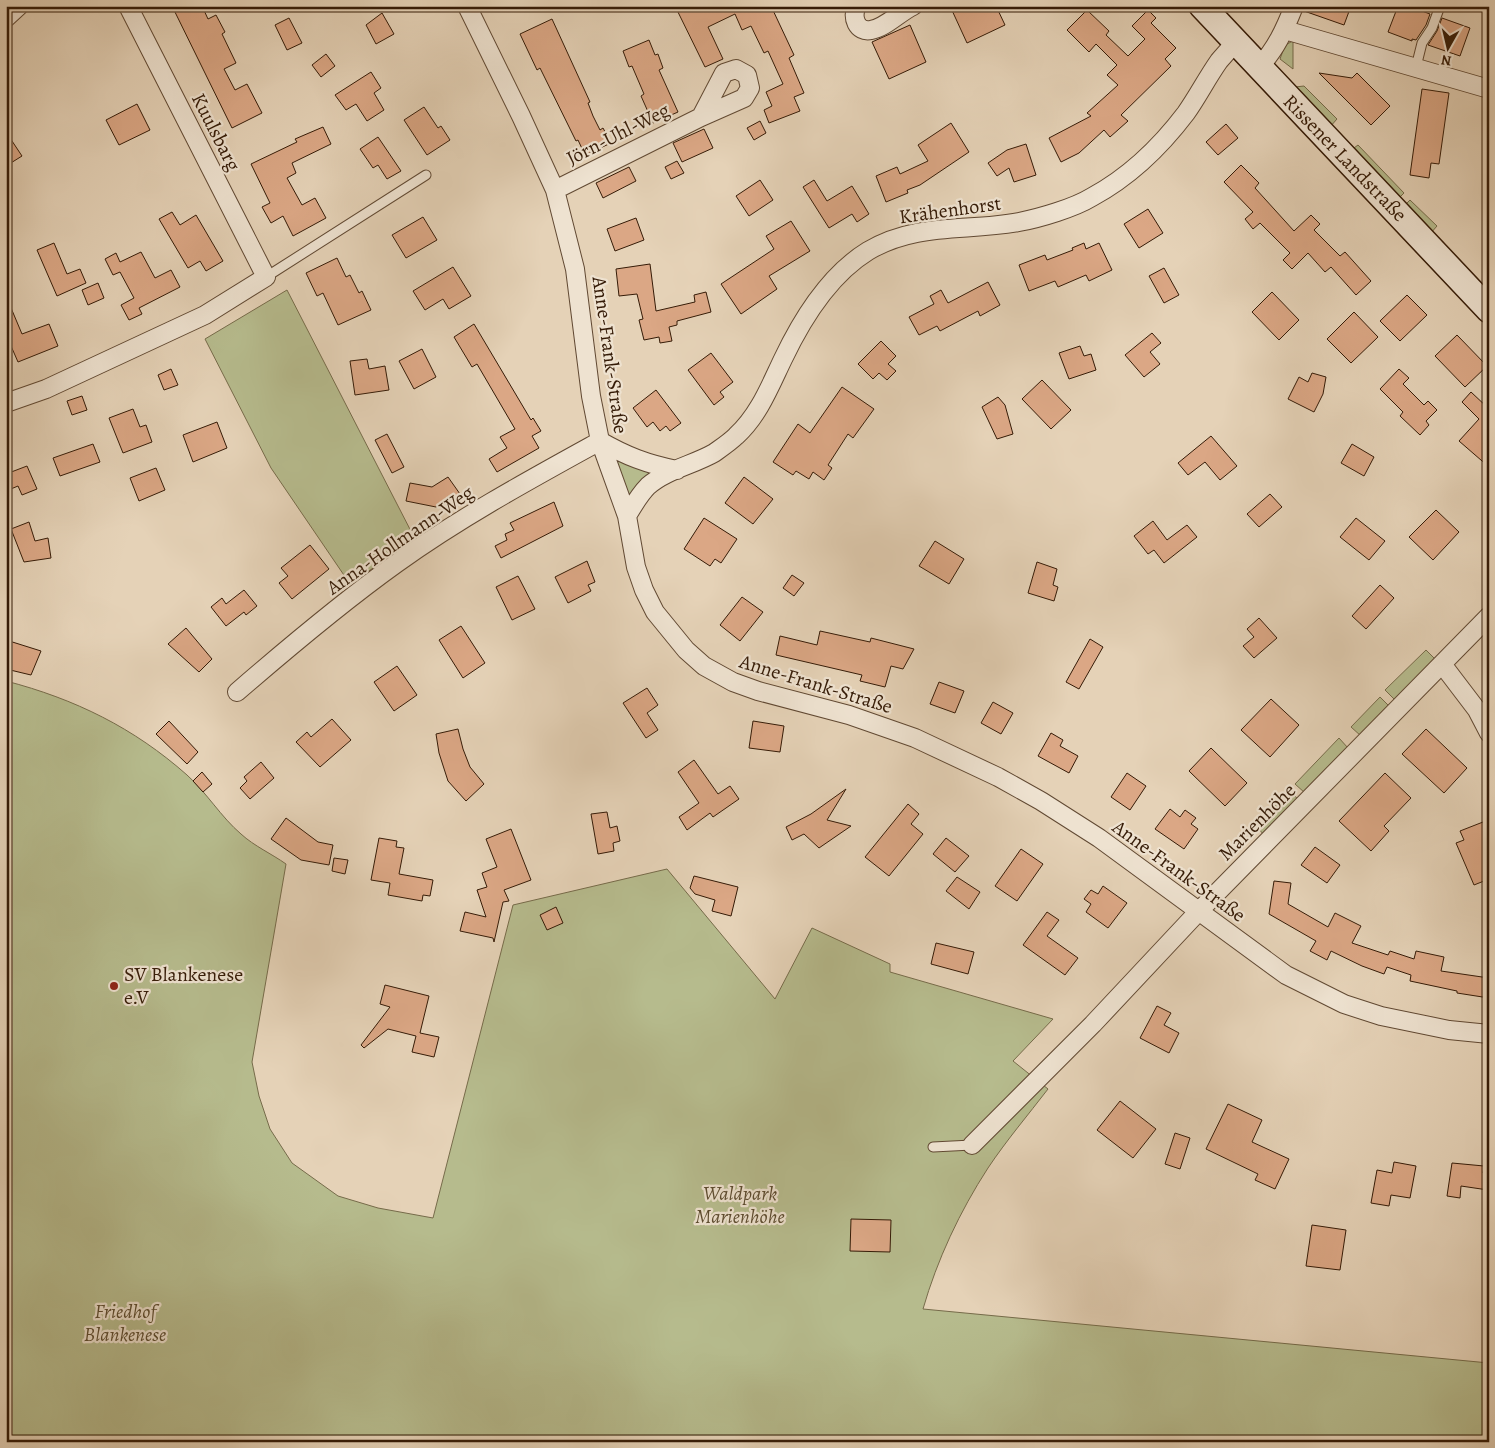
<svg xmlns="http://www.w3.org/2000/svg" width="1495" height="1448" viewBox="0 0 1495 1448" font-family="Alegreya,serif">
  <rect width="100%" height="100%" fill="#e5d2b7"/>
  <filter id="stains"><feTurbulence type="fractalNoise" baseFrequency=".004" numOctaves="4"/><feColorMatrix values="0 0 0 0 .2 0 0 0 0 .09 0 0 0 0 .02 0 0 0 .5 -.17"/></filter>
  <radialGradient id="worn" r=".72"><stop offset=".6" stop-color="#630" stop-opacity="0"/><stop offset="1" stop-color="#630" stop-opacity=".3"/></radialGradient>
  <path fill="#b6bb8d" stroke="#766b4a" d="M1293,41v28l-13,-10 5,-14z
    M1304,86l33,33 -8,9 -34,-41z
    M1358,145l46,48 -7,7 -47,-49z
    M1410,200l27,26 -7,8 -27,-27z
    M287,290l128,249 -65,45 -79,-116 -66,-129z
    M614,458l39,14 -25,24z
    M1426,650l9,9 -40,41 -10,-10z
    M6,681c69,18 128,47 181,94 20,18 34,42 54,59 13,12 31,20 45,30l-34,198 7,34 11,33 22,34 46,33 40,12 55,10 80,-313 154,-36 108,130 37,-71 78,36v8l163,47 -40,42 35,28c-20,26 -42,52 -60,79 -28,43 -51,92 -65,141l566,54v79h-1483z
    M1380,697l9,9 -28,30 -10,-9z
    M1339,738l9,10 -43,45 -10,-9z
    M1289,791l9,8 -33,37 -9,-10z"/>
  <path fill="#dba785" stroke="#351b07" d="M172,6h30l6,13 8,-4 9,17 -3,2 14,29 -12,6 11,21 12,-6 15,29 -30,15z
    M675,6h96l23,49 -5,3 15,35 -10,4 6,14 -31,12 -5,-13 8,-4 -6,-14 17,-8 -15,-33 -4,2 -13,-27 -9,4 -7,-16 -27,13 15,32 -18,8z
    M950,6h46l9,19 -38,18z
    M1304,6h47l-7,19 -40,-14z
    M1398,6h18l7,3 -1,2 8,3 -4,11 -10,15 -4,-1v2l-24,-9z
    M1087,10l22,21 -3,4 22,21 17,-17 -13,-13 16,-16 8,8 -5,5 25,25 -11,11 6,7 -50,49 7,6 -18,16 -6,-7 -25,23 -18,9 -12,-24 42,-22 -4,-3 31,-28 -11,-10 10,-10 -21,-21 -7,8 -22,-22z
    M382,13l12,21 -18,10 -10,-19z
    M289,18l13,25 -15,7 -12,-25z
    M1442,18l28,10 -10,28 -32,-11 9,-14z
    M552,19l38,83 -2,1 5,13 7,14 3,-2 8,15 -26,12 -7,-15 -2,1 -36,-73 -3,2 -17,-36z
    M910,25l16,37 -37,17 -17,-37z
    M649,40l6,15 3,-1 5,14 -4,2 19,42 -25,11 -12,-27 3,-2 -12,-28 -3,1 -6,-16z
    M326,54l9,12 -14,11 -9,-12z
    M371,72l10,16 -7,5 10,17 -17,11 -11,-17 -10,6 -11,-15z
    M1319,73l33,5 5,-5 33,33 -19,19z
    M1422,89l27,4 -10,71 -8,-1 -2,15 -19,-3z
    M137,104l13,26 -31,15 -13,-25z
    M424,107l14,21 3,-2 9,14 -23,15 -23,-35z
    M760,121l6,12 -12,7 -7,-12z
    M951,123l18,29 -49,33 -13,5 1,3 -22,9 -10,-26 21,-9 3,7 28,-13 -10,-16z
    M1226,124l12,14 -20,17 -12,-13z
    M323,127l8,17 -39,19 4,10 -9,5 15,27 13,-7 11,20 -33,18 -10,-20 -12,7 -9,-16 8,-4 -19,-39 46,-22 -2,-3z
    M704,129l9,19 -31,14 -9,-19z
    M6,132l16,24 -16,10z
    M378,137l23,34 -14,8 -9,-14 -5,3 -13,-19z
    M1026,144l10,31 -22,7 -5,-14 -12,8 -9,-13 19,-13z
    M677,161l7,12 -13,6 -6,-12z
    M1241,165l18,18 -4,5 39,43 17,-16 9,9 -6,6 26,26 5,-4 26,29 -15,14 -25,-28 -6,5 -17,-19 -16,16 -9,-9 7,-7 -30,-30 -7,6 -8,-10 8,-7 -29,-30z
    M629,167l7,14 -33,17 -7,-15z
    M760,180l13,20 -24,16 -13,-20z
    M814,180l13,21 25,-15 17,28 -12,8 -5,-8 -23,14 -26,-41z
    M1148,209l15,24 -24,15 -15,-24z
    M172,212l8,13 16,-10 27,46 -17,10 -6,-10 -12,7 -29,-49z
    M423,217l14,23 -31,18 -14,-23z
    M636,218l8,22 -29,11 -8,-22z
    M791,221l19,30 -41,25 8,13 -36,25 -20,-30 53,-35 -8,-13z
    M54,243l13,31 13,-5 6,14 -29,13 -20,-46z
    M1084,243l2,6 13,-6 13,27 -23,11 -3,-6 -28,12 -3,-6 -26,10 -10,-26 26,-10 2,5 26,-10 -1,-2z
    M141,252l14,26 16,-8 9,17 -41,21 3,6 -13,6 -8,-15 13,-7 -14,-26 -7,3 -8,-16 11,-6 4,9z
    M337,258l9,19 4,-2 9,18 3,-2 9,19 -33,15 -15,-32 -6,3 -11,-23z
    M650,264l6,47 39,-9 -1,-7 12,-3 5,20 -34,9v4l-8,2 3,14 -12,2 -1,-6 -15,3 -5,-20 4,-1 -6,-25 -18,2 -3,-27z
    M453,267l18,29 -22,13 -6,-10 -18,11 -12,-19z
    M1164,268l15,27 -15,8 -15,-27z
    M988,282l12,23 -20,11 -2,-5 -38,20 -3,-5 -18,9 -10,-18 25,-13 -4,-8 11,-6 7,13z
    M98,283l6,15 -16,7 -6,-15z
    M1272,292l27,28 -20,20 -27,-28z
    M1407,295l20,20 -27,26 -20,-20z
    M6,296l16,38 27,-10 9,22 -40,16 -7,-16 -5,2z
    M1354,312l24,25 -27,26 -24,-24z
    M474,324l57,96 2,-2 8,13 -9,5 7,12 -42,24 -8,-13 18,-11 -7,-11 15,-8 -38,-65 -5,3 -18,-30z
    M1152,333l9,10 -11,9 10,12 -16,13 -19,-22z
    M1457,335l30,31 -22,21 -30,-31z
    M881,341l15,15 -8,8 8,7 -9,9 -8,-7 -6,6 -15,-15z
    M1080,346l4,10 7,-2 5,16 -27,9 -10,-26z
    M422,349l14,28 -22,12 -15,-28z
    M711,353l22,29 -13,10 4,5 -10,8 -26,-35z
    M367,359l2,10 16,-3 4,24 -34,5 -5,-34z
    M171,369l7,16 -14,5 -6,-15z
    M1399,369l10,9 -6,6 21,21 4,-4 9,9 -11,11 3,4 -9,10 -20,-19 3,-4 -23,-23z
    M1312,373l14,4 -3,17 -9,18 -26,-13 11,-22 9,5z
    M1042,380l29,30 -20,19 -29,-30z
    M842,387l32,22 -21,29 -5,-4 -20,31 4,3 -8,12 -11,-8 -4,7 -13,-8 -3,4 -20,-13 25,-38 12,9z
    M656,390l25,33 -11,8 -4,-5 -6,5 -7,-9 -6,5 -14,-19z
    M1471,392l17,16 1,-1v60l-30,-26 20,-22 -17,-17z
    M82,396l5,14 -15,5 -5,-14z
    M998,397l7,8 8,29 -16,5 -15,-32z
    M133,409l7,18 6,-2 6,17 -29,11 -14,-35z
    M217,422l10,26 -34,14 -10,-27z
    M387,434l17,33 -12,6 -17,-33z
    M1211,436l26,30 -17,14 -15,-18 -17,13 -10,-12z
    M93,444l7,18 -40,14 -7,-18z
    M1352,444l22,13 -10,19 -23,-13z
    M27,466l10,23 -15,6 -4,-9 -12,5v-17z
    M156,468l9,22 -26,11 -9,-23z
    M448,477l12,17 -24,13 -30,-6 4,-18 22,4z
    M744,477l29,22 -20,25 -28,-21z
    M1270,494l12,13 -23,20 -12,-13z
    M554,502l9,24 -62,32 -6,-12 12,-6 -2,-6 9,-4 -4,-7z
    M1436,510l23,22 -26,28 -24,-23z
    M704,518l33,21 -16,24 -6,-4 -5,7 -26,-17z
    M1356,518l29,23 -16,19 -29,-23z
    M1153,521l14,19 20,-15 10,12 -33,26 -10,-13 -6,4 -14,-18z
    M29,522l6,19 13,-3 3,20 -27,4 -13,-33z
    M935,541l29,18 -15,25 -30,-18z
    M310,545l19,24 -37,30 -13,-16 9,-7 -7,-8z
    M587,561l8,21 -7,3 3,6 -23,12 -13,-26z
    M1037,562l20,7 -4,16 5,2 -4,14 -26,-8z
    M792,575l12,8 -10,13 -11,-8z
    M518,576l17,33 -23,11 -16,-33z
    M1380,585l14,13 -28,31 -14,-13z
    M244,590l13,16 -11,9 -2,-3 -18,14 -15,-19 11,-9 4,6z
    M742,597l21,15 -23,29 -20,-16z
    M1259,618l18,20 -23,20 -11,-12 11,-9 -7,-8z
    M461,626l24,37 -22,15 -24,-38z
    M186,628l26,31 -13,13 -31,-28z
    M820,631l50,11 1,-4 43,11 -11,20 -12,-3 -6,21 -25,-6 2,-6 -86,-20 4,-19 37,9z
    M1090,639l13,8 -24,42 -13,-7z
    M6,640l35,11 -10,24 -25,-6z
    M397,666l20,29 -23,16 -20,-29z
    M939,682l25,9 -9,22 -25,-9z
    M647,688l11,17 -11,8 11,17 -12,8 -23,-35z
    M1271,699l28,26 -29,32 -29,-27z
    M993,702l20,11 -12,21 -20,-11z
    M332,719l19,21 -31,27 -24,-25 11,-10 4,5z
    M169,721l29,31 -11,12 -31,-30z
    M753,721l31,5 -4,26 -31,-4z
    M458,729l5,20 7,18 14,17 -18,17 -18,-20 -9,-28 -3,-19z
    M1426,729l41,39 -23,25 -42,-39z
    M1051,733l12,7 -3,6 18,10 -9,17 -31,-17z
    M1211,748l36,35 -22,23 -36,-35z
    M694,760l24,34 12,-8 9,13 -26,18 -3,-4 -23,17 -8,-13 20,-14 -21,-31z
    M261,762l13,16 -24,21 -10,-11 7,-7 -3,-4z
    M202,772l10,12 -9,8 -10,-11z
    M1127,773l19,13 -16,24 -19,-13z
    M1385,773l26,25 -27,28 5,5 -18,20 -32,-30z
    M846,789l-19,31 24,6 -32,22 -15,-14 -12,6 -6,-13 25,-13z
    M908,804l11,10 -8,10 12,10 -34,42 -24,-19z
    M1170,809l10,8 5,-7 11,8 -5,6 7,5 -14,20 -29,-20z
    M607,812l3,16 7,-2 3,15 -7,2 1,8 -16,3 -7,-40z
    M286,818l32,24 15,3 -4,20 -28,-5 -30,-21z
    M1483,822l2,4 4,-2v55l-15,6 -18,-42 8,-3 -4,-9z
    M511,829l20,51 -27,10 5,11 -6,1 -9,40 -1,-4 -33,-7 5,-19 21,5 -9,-27 10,-3 -5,-14 15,-6 -11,-28z
    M379,838l18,3 -1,6 8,1 -5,26 34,6 -3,16 -7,-1 -1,6 -34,-6 2,-12 -19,-3z
    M946,838l23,18 -14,16 -22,-18z
    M1315,847l25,18 -13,18 -26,-18z
    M1021,849l22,15 -26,37 -22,-15z
    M334,858l14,2 -3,14 -13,-3z
    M694,876l44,11 -7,29 -19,-5 3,-11 -20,-6 -5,-6z
    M957,877l23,15 -11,17 -23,-18z
    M1274,881l17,2 -3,21 40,23 7,-14 26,13 -9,17 36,12 2,-4 24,8 2,-8 28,6 -3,14 48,7v20l-32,-5v-2l-47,-10 1,-6 -24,-8 -3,7 -22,-8 -31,-15 -4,9 -17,-9 6,-10 -47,-27z
    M1103,886l24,17 -19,25 -22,-16 5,-8 -7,-5 7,-9 7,4z
    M556,907l7,16 -16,7 -7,-15z
    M1047,912l12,8 -12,16 31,22 -13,17 -42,-30z
    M936,943l38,9 -6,22 -37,-10z
    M385,985l44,11 -9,37 19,4 -5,20 -22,-5 4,-16 -28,-7 -24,19 -3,-3 29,-38 -10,-3z
    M1157,1006l14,7 -7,12 15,8 -10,20 -29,-15z
    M1120,1101l36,28 -23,29 -36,-28z
    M1228,1104l34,16 -10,22 37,17 -14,30 -20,-9 3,-6 -52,-25z
    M1175,1133l15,5 -10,31 -15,-5z
    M1394,1162l22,4 -6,32 -19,-3 -2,11 -18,-3 6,-33 15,3z
    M1452,1163l32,3 -1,7h6l-1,17 -27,-4 -1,12 -13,-2z
    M851,1219l40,1 -1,32 -40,-1z
    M1312,1225l34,5 -6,40 -34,-4z"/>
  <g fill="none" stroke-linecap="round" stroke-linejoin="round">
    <g stroke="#614933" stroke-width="11">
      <path id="lane" d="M1416,67l6,-24 10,-15 8,-22
        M266,277l160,-102
        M933,1147l39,-2"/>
    </g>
    <g stroke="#614933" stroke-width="20">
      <path id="street" d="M467,6l54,110 34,74 20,79 16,127 9,45 27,75 9,51 8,23 11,22 31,38 18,16 29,16 25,9 91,24 66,23 83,39 43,24 58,37 187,137 58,29 37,12 68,14 40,4
        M857,6c-6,11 0,27 14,24 14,-2 29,-18 42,-24
        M6,18l13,-12
        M1285,30l204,59
        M1259,67c17,-18 26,-38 35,-61
        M555,190l146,-73 43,-19 6,-10 -3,-13 -11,-6 -12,4 -23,44
        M6,403l40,-14 159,-74 61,-38 -138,-271
        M600,441c26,15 47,23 77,29
        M627,516c6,-10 12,-21 21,-30 18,-16 45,-21 66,-33 7,-5 16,-11 22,-17 23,-21 34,-50 47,-77 19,-40 46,-84 85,-108 49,-29 98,-19 151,-29 21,-4 55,-14 73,-25 37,-20 69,-51 94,-84 12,-17 21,-35 33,-52 5,-6 11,-12 16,-19
        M1442,664l35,46 12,23
        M237,692c52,-45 104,-89 160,-129 64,-46 134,-84 203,-122
        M972,1145l121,-121 105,-112 291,-296"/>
    </g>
    <g stroke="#351b07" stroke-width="28">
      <path id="secondary" d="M1202,6l287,304"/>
    </g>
    <use href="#lane" stroke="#eee2d0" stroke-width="9"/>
    <use href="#street" stroke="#eee2d0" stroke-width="18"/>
    <use href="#secondary" stroke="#eee2d0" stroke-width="25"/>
  </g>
  <circle fill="#8f2418" stroke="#eee2d0" stroke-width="2" cx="114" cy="986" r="5"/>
  <g text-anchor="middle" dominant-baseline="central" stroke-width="4.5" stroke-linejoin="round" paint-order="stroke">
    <g font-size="20" fill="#351b07" stroke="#eee2d0">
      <text transform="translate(216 132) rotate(63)">Kuulsbarg</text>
      <text transform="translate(618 134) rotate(-27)">Jörn-Uhl-Weg</text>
      <text transform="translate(1345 158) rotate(46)">Rissener Landstraße</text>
      <text transform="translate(950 210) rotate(-8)">Krähenhorst</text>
      <text transform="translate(610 355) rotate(82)">Anne-Frank-Straße</text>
      <text transform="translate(400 540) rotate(-35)">Anna-Hollmann-Weg</text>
      <text transform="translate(816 684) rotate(17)">Anne-Frank-Straße</text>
      <text transform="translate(1257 822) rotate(-45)">Marienhöhe</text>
      <text transform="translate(1179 871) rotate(36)">Anne-Frank-Straße</text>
    </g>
    <g font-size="20" fill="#351b07" stroke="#eee2d0" text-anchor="start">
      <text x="124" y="974">SV Blankenese<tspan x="124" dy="23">e.V</tspan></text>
    </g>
    <g font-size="20" font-style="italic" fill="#5c4b2f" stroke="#eee2d0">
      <text x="740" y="1193">Waldpark<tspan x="740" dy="23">Marienhöhe</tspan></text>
      <text x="125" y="1311">Friedhof<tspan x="125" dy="23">Blankenese</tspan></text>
    </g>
  </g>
  <rect width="1495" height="1448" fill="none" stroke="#e5d2b7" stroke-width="25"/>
  <rect x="8" y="8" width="1480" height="1433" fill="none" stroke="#351b07" stroke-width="2.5"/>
  <rect x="12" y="12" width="1470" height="1423" fill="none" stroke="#351b07"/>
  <g transform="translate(1448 48) rotate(188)" stroke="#eee2d0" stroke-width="4" paint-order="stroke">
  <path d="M0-4L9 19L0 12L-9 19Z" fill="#351b07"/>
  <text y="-8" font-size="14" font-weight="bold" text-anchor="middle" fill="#351b07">N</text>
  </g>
  <rect width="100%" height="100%" filter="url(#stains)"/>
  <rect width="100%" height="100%" fill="url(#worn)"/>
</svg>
